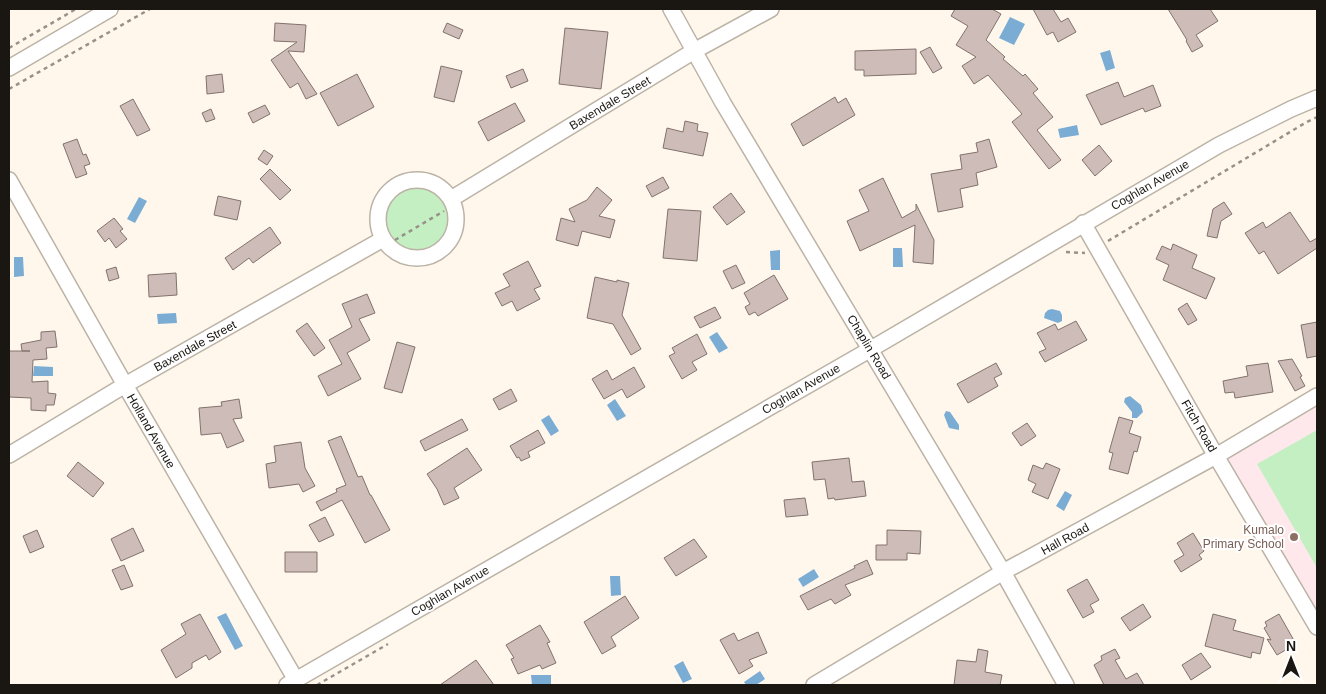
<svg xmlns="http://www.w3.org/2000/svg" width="1326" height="694" viewBox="0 0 1326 694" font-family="Arial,sans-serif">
  <rect width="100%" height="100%" fill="#fff7ec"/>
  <path fill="#fee8eb" d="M1317,401v216l-95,-160z"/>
  <path fill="#c4efc3" d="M378 219a39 39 0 1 1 78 0a39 39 0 1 1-78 0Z
    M1317,430v138l-60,-104z"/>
  <path fill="#7badd4" d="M1010,17l15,7 -11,21 -15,-7z
    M1110,50l5,18 -9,3 -6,-18z
    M1077,125l2,10 -19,3 -2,-9z
    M139,197l8,4 -12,22 -8,-4z
    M893,248h9l1,19h-10z
    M780,250v20h-9l-1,-19z
    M14,257h9l1,19 -10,1z
    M1052,309l8,2 2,4v6l-4,2 -14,-5 1,-5 3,-3z
    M176,313l1,10 -19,1 -1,-10z
    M717,332l11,16 -9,5 -10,-16z
    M34,366l19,1v9h-20z
    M1130,396l11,9 2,7 -6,6h-5v-6l-8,-10 1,-4z
    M615,399l11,17 -9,5 -10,-16z
    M946,411l4,1 9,13v5l-10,-2 -5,-13z
    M549,415l10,16 -8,5 -10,-16z
    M1065,491l7,4 -8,16 -8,-5z
    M814,569l5,8 -16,10 -5,-8z
    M610,576h10l1,19 -10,1z
    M226,613l17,33 -8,4 -18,-33z
    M683,661l9,18 -9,4 -9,-17z
    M760,671l5,8 -9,6h-10l-2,-3z
    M531,675h20v10h-19z"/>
  <path fill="#cebcb8" stroke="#82726e" d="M955,9h37l9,5 -15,26 19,17 -2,2 20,17 2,-2 13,15 -5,4 20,24 -16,13 24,30 -12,9 -37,-47 10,-8 -34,-39 -14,9 -12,-18 14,-9 -20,-12 12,-19 -17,-10z
    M1033,9h20l8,13 7,-4 8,14 -18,10 -5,-10 -6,3z
    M1168,9h42l8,12 -22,14 7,11 -11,6 -6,-11 1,-1z
    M275,23l31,2 -2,27 -16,-1 29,43 -11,5 -8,-16 -8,5 -19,-28 26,-18 -23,-1z
    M447,23l16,7 -4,9 -16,-7z
    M565,28l43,4 -7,57 -42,-5z
    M930,47l12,21 -9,5 -13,-21z
    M916,49v25l-52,2v-6h-9v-19z
    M441,66l21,5 -8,31 -20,-5z
    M523,69l5,12 -17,7 -5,-12z
    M222,74l2,18 -17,2 -1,-18z
    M357,74l17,33 -36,19 -18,-33z
    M1118,82l6,15 29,-12 8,21 -16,6 -2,-4 -42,17 -15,-30z
    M835,97l3,6 8,-5 9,17 -52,31 -12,-22z
    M133,99l17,31 -13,6 -17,-30z
    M515,103l10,18 -37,20 -10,-19z
    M265,105l5,9 -17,9 -5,-10z
    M211,109l4,10 -9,3 -4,-9z
    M685,121l13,3 -1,7 11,2 -5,23 -40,-8 4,-20 16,4z
    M77,139l6,16 3,-1 4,10 -6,2 3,8 -11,4 -13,-34z
    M989,139l8,28 -21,6 2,12 -18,4 3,18 -25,5 -7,-38 31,-5 -2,-14 18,-3 -2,-9z
    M1099,145l13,16 -17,15 -13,-16z
    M264,150l9,6 -6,9 -9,-6z
    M270,169l21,21 -11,10 -20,-21z
    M663,177l6,11 -17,9 -6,-11z
    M883,178l19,40 14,-8v-6l18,36 -1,24 -20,-2 2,-37 -55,26 -13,-30 22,-10 -10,-21z
    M597,187l15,13 -13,16 16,4 -5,18 -28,-7 -4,15 -22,-6 5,-22 14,4 -6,-13 18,-9z
    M731,193l14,19 -18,13 -14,-18z
    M218,196l23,5 -4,19 -23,-5z
    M1224,202l8,12 -11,7 -4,17 -10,-2 6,-27z
    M668,209l33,2 -4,50 -34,-3z
    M1290,212l20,30 7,-4v10l-39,26 -14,-23 -5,3 -14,-21 18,-11 3,6z
    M114,218l9,11 -3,2 7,8 -11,9 -7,-10 -4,4 -8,-11z
    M270,227l11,16 -28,20 -4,-5 -16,12 -8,-12z
    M1173,244l24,11 -5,13 23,10 -9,21 -43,-19 6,-15 -13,-6 6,-13 9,4z
    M528,261l13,25 -7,3 6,10 -23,12 -5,-10 -10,5 -7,-13 15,-7 -7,-12z
    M736,265l9,18 -13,6 -9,-18z
    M116,267l3,11 -10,3 -3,-11z
    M176,273l1,22 -28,2 -1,-22z
    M774,275l14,24 -30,17 -3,-4 -6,3 -4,-8 5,-3 -6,-11z
    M595,277l22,5v-2l12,3 -7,32 19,34 -10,6 -18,-31 -26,-6z
    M367,294l8,19 -16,6 11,21 -23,13 14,26 -33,17 -10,-20 24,-12 -13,-24 23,-13 -10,-23z
    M1187,303l10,17 -9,5 -10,-16z
    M715,307l6,11 -21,10 -6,-11z
    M1076,321l11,19 -42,22 -6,-10 7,-3 -9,-16 18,-9 3,6z
    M1317,322v34l-10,2 -6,-33z
    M307,323l18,25 -11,8 -18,-25z
    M55,331l2,16 -11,1 1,11 -14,1 -1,22 16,-1v12l8,1 -2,11h-8v6l-15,-1v-12l-22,-1v-46h21h-8l-1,-7 20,-4v-8z
    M697,334l10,20 -15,8 5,8 -15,9 -13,-23 6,-3 -3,-5z
    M397,342l18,5 -13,46 -18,-5z
    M1292,359l10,17 -2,1 5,9 -10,5 -17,-30z
    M996,363l6,11 -8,4 4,8 -30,17 -11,-19z
    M1268,363l5,29 -38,6 -1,-6 -9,1 -2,-12 25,-5 -2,-10z
    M634,367l11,20 -18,11 -5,-9 -18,10 -12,-20 15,-9 5,10z
    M511,389l6,12 -18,9 -6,-11z
    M239,399l3,19 -9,1 11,22 -17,7 -6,-15 -20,2 -2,-27 23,-2 -1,-4z
    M1119,417l14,4 -4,12 12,4 -4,15 -3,-1 -6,23 -19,-5 4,-16 -4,-1z
    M462,419l6,11 -43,21 -5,-10z
    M1027,423l9,13 -15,10 -9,-13z
    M538,430l7,13 -17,9 2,5 -9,4 -2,-4 -2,1 -7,-12z
    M341,436l17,41 4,-1 8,19h1l19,35 -25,13 -23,-43 -21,11 -5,-9 21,-10 -1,-3 10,-4 -18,-44z
    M301,442l4,26 10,18 -12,6 -4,-8 -30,4 -3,-24 10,-2 -2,-16z
    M467,448l15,22 -28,18 5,10 -15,7 -7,-16 -10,-15z
    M849,458l3,24 12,-1 2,15 -31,4 -1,-2 -6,1 -3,-20 -11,1 -2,-18z
    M78,462l26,21 -11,14 -26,-21z
    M1046,463l14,6 -12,30 -16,-7 4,-8 -8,-4 5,-15 10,4z
    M805,498l3,17 -22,2 -2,-17z
    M325,517l9,18 -15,7 -10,-17z
    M133,528l11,23 -23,10 -10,-22z
    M37,530l7,17 -14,6 -7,-17z
    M887,530l34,1 -1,23 -13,-1v7h-31v-15h11z
    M1193,533l11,18 -5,4 3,4 -21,13 -7,-11 10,-6 -7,-12z
    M694,539l13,18 -31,19 -12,-18z
    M285,552h32v20h-32z
    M867,560l6,14 -28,11 6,10 -16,9 -4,-5 -23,11 -8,-14 55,-28 -1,-2z
    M124,565l9,21 -12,4 -9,-20z
    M1087,579l12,21 -9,5 4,7 -11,6 -16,-28z
    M625,596l14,22 -28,19 5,9 -14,8 -18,-32z
    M1143,604l8,13 -21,14 -9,-13z
    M200,614l21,38 -12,8 -3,-5 -14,8v5l-16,10 -15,-28 25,-16 -5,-10z
    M1213,614l23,6 -3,10 31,8 -4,16 -8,-2 -1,6 -46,-12z
    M1279,614l17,30 -19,11 -10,-16 4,1 -7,-12 3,-2 -2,-4z
    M540,625l10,17 -3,1 9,20 -14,6 -2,-4 -22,9 -7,-15 3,-1 -8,-13z
    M758,632l9,21 -18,7 4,6 -14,8 -19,-34 14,-7 4,8z
    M978,649l10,2 -3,21 17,3 -2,10h-46l3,-25 19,2z
    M1115,649l5,9 -5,2 11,19 11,-6 7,12h-40l-10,-20 8,-5 -1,-4z
    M1201,653l10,14 -20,13 -9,-15z
    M476,660l18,25h-54z"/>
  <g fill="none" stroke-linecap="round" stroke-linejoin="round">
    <g stroke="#bcb3a6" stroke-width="18">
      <path id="street" d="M671,9l52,94 280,469 63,113
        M9,68l101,-59
        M9,180l116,205 171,295
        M378 219a39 39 0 1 1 78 0a39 39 0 1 1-78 0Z
        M451,199l243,-148 77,-42
        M1083,223l133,233 101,171
        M9,455l116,-70 258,-146
        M287,685l584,-336 348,-204 72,-36 26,-11
        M814,685l189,-113 213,-116 101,-60"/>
    </g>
    <path stroke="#979189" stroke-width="2.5" stroke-dasharray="4 4" stroke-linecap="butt" d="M9,48l67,-39
      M9,89l141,-80
      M395,240l49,-29
      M1108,241l197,-118 12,-6
      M1066,252l19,1
      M317,685l71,-41"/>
    <use href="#street" stroke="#fff" stroke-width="15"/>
  </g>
  <circle fill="#8d6e63" stroke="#fff" stroke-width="2" cx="1294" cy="537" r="5"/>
  <g text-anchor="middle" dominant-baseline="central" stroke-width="4" stroke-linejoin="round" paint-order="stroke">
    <g font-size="12" fill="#1a1712" stroke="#fff">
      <text transform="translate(610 103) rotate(-31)">Baxendale Street</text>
      <text transform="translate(1150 185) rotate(-30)">Coghlan Avenue</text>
      <text transform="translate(195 346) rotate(-29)">Baxendale Street</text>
      <text transform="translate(869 347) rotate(59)">Chaplin Road</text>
      <text transform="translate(801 389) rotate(-30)">Coghlan Avenue</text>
      <text transform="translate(1199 426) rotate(60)">Fitch Road</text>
      <text transform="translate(151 431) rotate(60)">Holland Avenue</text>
      <text transform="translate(1065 539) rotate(-29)">Hall Road</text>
      <text transform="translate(450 591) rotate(-30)">Coghlan Avenue</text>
    </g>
    <g font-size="12" fill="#785e54" stroke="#fff" text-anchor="end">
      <text x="1284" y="530">Kumalo<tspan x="1284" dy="14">Primary School</tspan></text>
    </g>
  </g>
  <rect width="1326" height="694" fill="none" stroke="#1a1712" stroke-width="20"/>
  <g transform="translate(1291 659)" stroke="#ffffff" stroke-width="4" paint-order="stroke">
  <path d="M0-4L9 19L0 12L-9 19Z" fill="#1a1712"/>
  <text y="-8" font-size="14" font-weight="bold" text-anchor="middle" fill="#1a1712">N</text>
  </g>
</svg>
